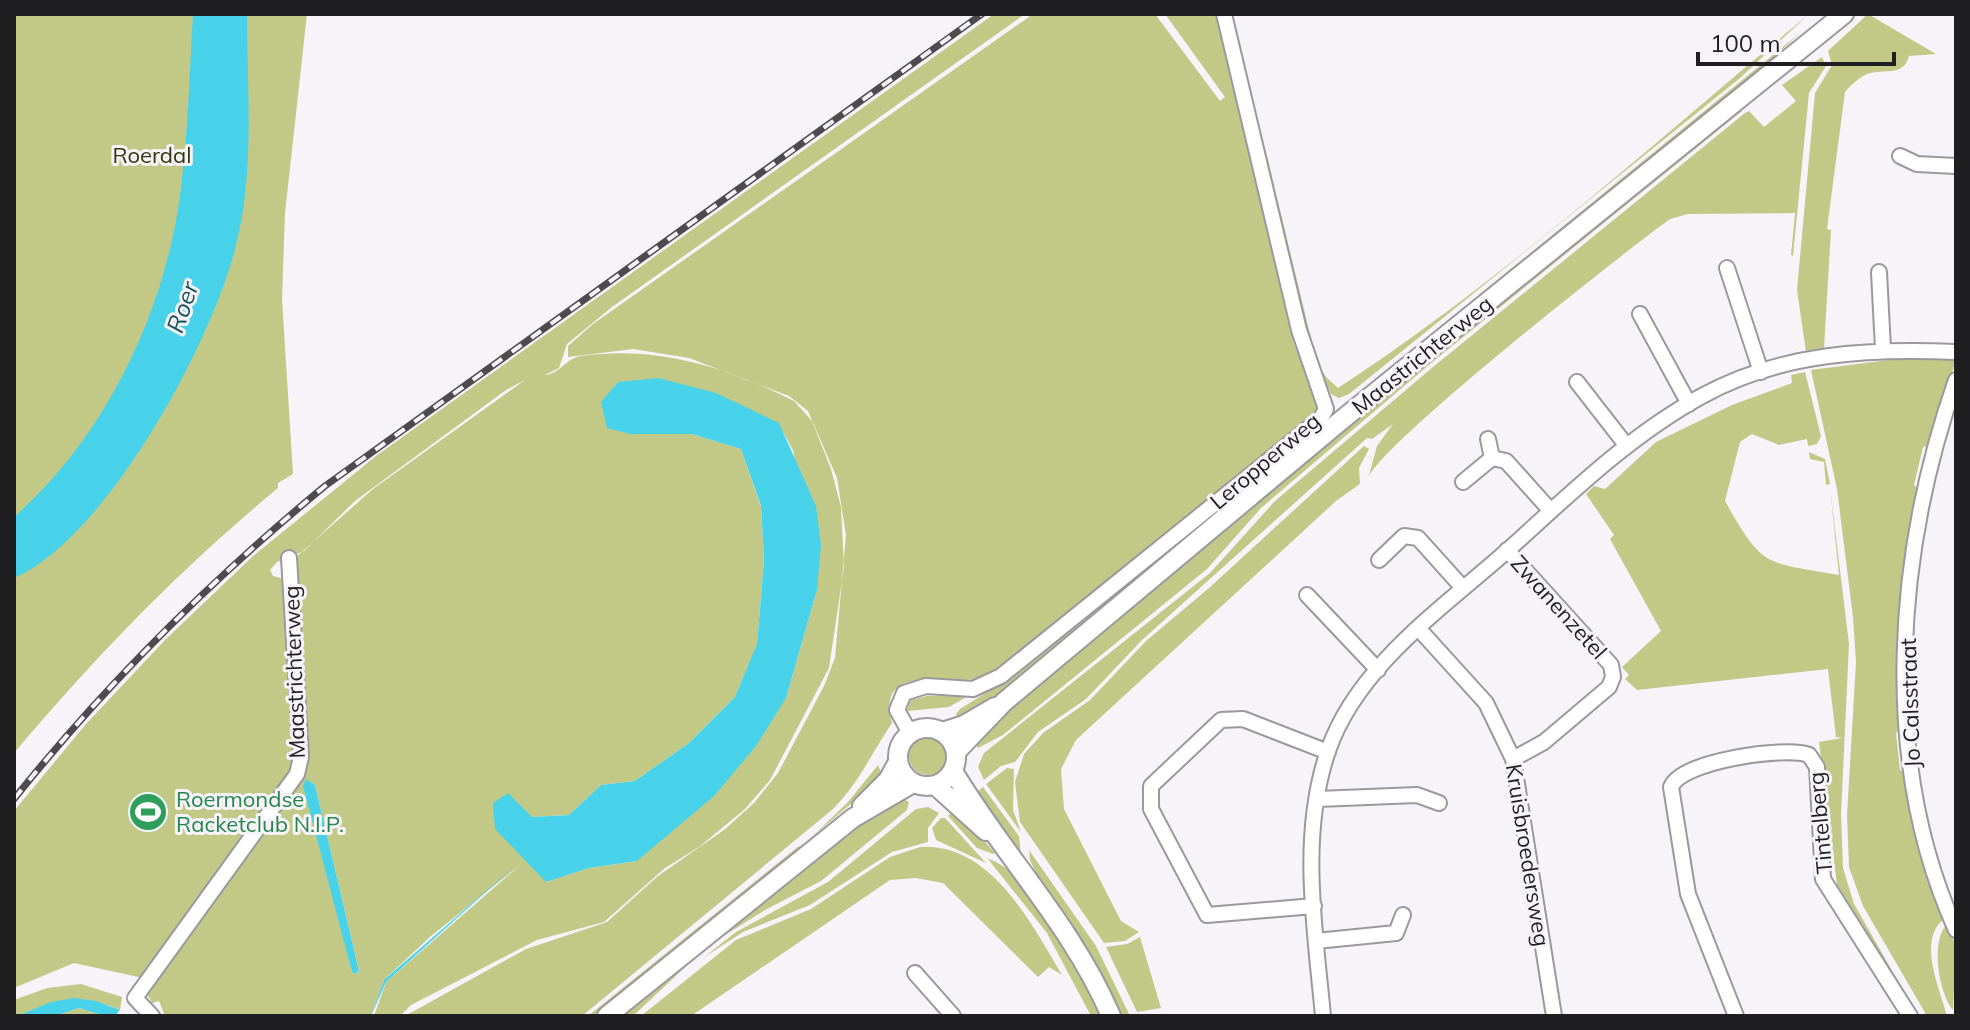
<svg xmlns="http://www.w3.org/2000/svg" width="1970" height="1030" viewBox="0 0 1970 1030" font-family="Mulish,sans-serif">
  <rect width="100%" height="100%" fill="#f6f4f9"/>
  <path fill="#c2c987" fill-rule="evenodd" d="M14,14h293l-22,199 -3,86 11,175 -15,9v5c-100,83 -181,167 -264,265z
    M994,14h31l-413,293 -45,37 -8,24 -14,7c15,-1 21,-17 36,-19 75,-11 146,11 213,45l18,20 19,48 10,38 3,60 -15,101 -59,112 -25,29 -46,38 -34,21 -61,54 -67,18 -126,65 -11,11h-26l12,-34 134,-117 -89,71 -47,44 -13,36h-206l-6,-15 -7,2 -5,-9 152,-223 -4,-213 78,-69 152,-109 -19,10 -151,111 -51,50 -27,11 -7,8 3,6 11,3 12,173 -15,37 -138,189 -69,-15 -60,25v-177l72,-87 79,-84 87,-83 124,-101zM618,382l160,41 15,27 24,140 -31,108 -149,163 -48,7 -43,14 -14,-65 37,-2 32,-30 34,-4 54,-38 46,-46 22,-52 7,-85 -3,-53 -20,-58 -49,-15h-62l-28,-32zM306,779l9,6 44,186 -2,3 -5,-2z
    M1033,14h122l65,87 5,-4 -60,-83h52l77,330 23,59 -1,9 -318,258c-7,4 -15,8 -24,9 -32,6 -98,-16 -82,44 -21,31 -31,57 -59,86l-251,207h-177l121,-67 81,-27 51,-46 66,-46 30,-27 24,-30 46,-87 11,-28 11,-123 -9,-57 -29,-67 -19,-15 -100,-38 -56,-9 -65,8v-11l25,-22z
    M1809,14l-69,64 -391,316 -10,4 -8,-4 -22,-49 -47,-193 3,-4 52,215 9,14 12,11c168,-110 317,-246 471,-374z
    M1868,14l68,40 -27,2c-5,20 -22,13 -38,17 -10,2 -20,12 -26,19l-18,137 4,1 -7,118 -18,4 -9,-62 18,-197 17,-28 -4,-14z
    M1801,32l-68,62 -587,477c-59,50 -116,114 -188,147l-2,-4 4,-5 51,-32z
    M1822,57l4,9 -17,27 -16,163 -2,-1 4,-42 -107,1 -18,5c-42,30 -295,229 -302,260l9,-33 16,-22 -21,15 -5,-1 -225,202 -56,59 -48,33 -23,30 -14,4 -17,14 -6,-13 6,-14 226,-180 65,-72 158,-134 312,-254 4,-2 15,16 32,-26 -14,-16z
    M1737,111h5l-312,253 -169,144 -54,61 -204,166 -25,13 -4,-7 187,-163z
    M1903,358l53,1 -25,86 -8,2 -9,38 5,5 -17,238 -6,5 4,37 6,3 39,145c-29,21 -5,71 2,98h-20l-64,-110 -14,-39 -2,-52 9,-153 -3,-45 -16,-128 -26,-119z
    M1805,372l16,64 -4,8 -9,2 1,6 16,7 5,25 -4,1 -2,-23 -14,-3 -3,-20 -28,6 -27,-11 -12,8 -15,59c39,69 39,60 114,74l-9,-87 19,156 -8,171 2,53 11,36 64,112 -81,-131 -18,-143 23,-4 -6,-1 -8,-68 -191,21 -12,-11 4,-4 -7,-8 39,-36 -51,-92 4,-4 -28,-41 8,-8 11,3 51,-47 76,-37 60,-22 -1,-8z
    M1364,446l5,3 -10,19 1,16 -24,17 -260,239 -15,29 3,40 57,112 18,11 -14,9 -21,2 -84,-121 -5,-40 9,-28 19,-21 47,-33 56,-59 63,-53z
    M927,696h41l-19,11 -42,4 4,-11z
    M909 756a19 19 0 1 1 38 0a19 19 0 1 1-38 0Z
    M878,765l5,12 -69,58 34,-33z
    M1007,768l7,1 -1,41 8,22 -35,-48z
    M983,787l36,49 2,18 -48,-59z
    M903,799l6,3 -2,8 -86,71 -56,29 -56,35 145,-118z
    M928,807l11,6 -11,15v14l-36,10 -82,53 -67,27 -40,26 33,-26 92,-50 88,-73z
    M956,809l39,44 -2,1 -16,-6 -29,-32z
    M941,818h4l41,45 -50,-23 -4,-12z
    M800,847l-207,169h-5l211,-170z
    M920,847c71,-4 111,76 142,128l-13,-8 -11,10 -95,-94 -27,-5 -26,2 -199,136h-50l95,-76 75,-31 79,-52z
    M1029,850l67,96 34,70h-12l-79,-136 -9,-20z
    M988,859c42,10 94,118 116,157h-13l-44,-83z
    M1947,924l9,22 -3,64c-14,-16 -23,-69 -6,-86z
    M1140,937l21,71 -24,4 -31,-65 21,-3z
    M695,958l-62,58h-14z
    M81,984l41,13 -2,13c-48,-21 -62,-4 -106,6v-16l33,-12z
    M79,1008l26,8h-50z"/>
  <path fill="#48d2e9" d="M193,14h54c0,76 8,157 -11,231 -23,96 -129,293 -222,333v-61c87,-76 146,-195 164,-308 10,-64 11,-130 15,-195z
    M658,378l58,15 63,30 37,83 5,39 -4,45 -31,108 -30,48 -42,50 -77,65 -48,7 -43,14 -51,-53 -2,-26 15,-10 24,24 37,-2 32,-30 34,-4 54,-38 46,-46 22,-53 7,-84 -3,-54 -20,-57 -49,-15h-62l-23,-6 -6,-26 17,-20z
    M306,779l9,6 44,186 -3,3 -4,-2 -49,-186z
    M518,863l-132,119 -15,34 13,-36z
    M74,998l22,3 24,9 -3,3 4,3h-16l-26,-8 -24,8h-38l34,-14z"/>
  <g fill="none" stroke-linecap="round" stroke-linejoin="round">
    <g stroke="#9b999e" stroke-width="18">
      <path id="minor" d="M1900,156l17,8 39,2
        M1727,268l34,104
        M1879,272l4,77
        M1640,314l49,90
        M1956,380c-60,172 -77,380 0,550
        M1577,382l49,63
        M1488,439l4,19
        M1463,482l29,-24 14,3 44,49
        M1507,550l104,115 2,12 -4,10 -65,55 -31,17
        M1379,560l25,-24 14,2 45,50
        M1307,595l71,75
        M1418,628l68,75 27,56 41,257
        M910,733l-13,-23 7,-17 22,-7 47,3 28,-13 320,-258 5,-9 -27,-79 -75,-316
        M1318,799l99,-4 22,8
        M1314,906l-107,9 -56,-106v-23l70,-66 22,-1 85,33
        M1316,941l80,-8 7,-18
        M915,973l38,43
        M152,1016l-17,-18 162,-224 4,-17 -12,-199
        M1323,1016c-8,-87 -24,-180 5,-265 29,-85 116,-144 180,-201 62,-56 121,-114 194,-154 77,-43 169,-48 254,-44
        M1736,1016l-48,-122 -17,-107c10,-26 114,-41 138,-32l8,12 6,112 87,137"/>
    </g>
    <g stroke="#9b999e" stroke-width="22">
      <path id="major" d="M898 757a29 29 0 1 1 58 0a29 29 0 1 1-58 0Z
        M942,732l22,-7 31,-18
        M956,752l48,-50 340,-284 500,-404
        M953,771c50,84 119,154 158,245
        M935,785l51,46
        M862,806l26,-26 10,-18
        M607,1016l246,-198 60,-35"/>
    </g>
    <use href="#minor" stroke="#fff" stroke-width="14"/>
    <use href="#major" stroke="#fff" stroke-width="18"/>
    <g stroke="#4d4b4e" stroke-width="7">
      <path id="rail" d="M14,799c92,-115 197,-219 311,-313l657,-472"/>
    </g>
    <use href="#rail" stroke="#f6f4f9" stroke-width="4" stroke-dasharray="12" stroke-linecap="butt"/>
  </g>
  <defs>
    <g id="stadium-disc" transform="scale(2)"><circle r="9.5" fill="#2e9e5b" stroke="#f6f4f9"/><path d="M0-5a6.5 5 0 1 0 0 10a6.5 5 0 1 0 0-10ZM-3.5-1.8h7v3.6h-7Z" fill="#fff"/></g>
  </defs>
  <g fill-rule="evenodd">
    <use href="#stadium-disc" x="148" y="812"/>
  </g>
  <g text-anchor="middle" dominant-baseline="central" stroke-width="6" stroke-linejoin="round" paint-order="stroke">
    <g font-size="22" fill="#34370e" stroke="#f6f4f9">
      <text x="152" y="155">Roerdal</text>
    </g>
    <g font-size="22" fill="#1f1e20" stroke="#f6f4f9">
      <text transform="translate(1422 355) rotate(-39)">Maastrichterweg</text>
      <text transform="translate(1265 461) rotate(-40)">Leropperweg</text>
      <text transform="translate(1559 607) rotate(48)">Zwanenzetel</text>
      <text transform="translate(294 672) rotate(-92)">Maastrichterweg</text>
      <text transform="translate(1910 703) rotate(-92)">Jo Calsstraat</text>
      <text transform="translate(1820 823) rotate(-95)">Tintelberg</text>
      <text transform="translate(1528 855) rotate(81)">Kruisbroedersweg</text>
    </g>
    <g font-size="22" fill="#27864d" stroke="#f6f4f9" text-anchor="start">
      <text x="176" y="799">Roermondse<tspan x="176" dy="25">Racketclub N.I.P.</tspan></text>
    </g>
    <g font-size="24" font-style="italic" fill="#18515b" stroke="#f6f4f9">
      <text transform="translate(182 307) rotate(-71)">Roer</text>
    </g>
  </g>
  <rect width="1970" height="1030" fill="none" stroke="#1f1e20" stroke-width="32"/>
  <path d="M1698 52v12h196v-12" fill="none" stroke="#1f1e20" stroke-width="4"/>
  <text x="1710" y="52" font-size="24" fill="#1f1e20" stroke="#f6f4f9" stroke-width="6" paint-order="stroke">100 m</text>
</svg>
